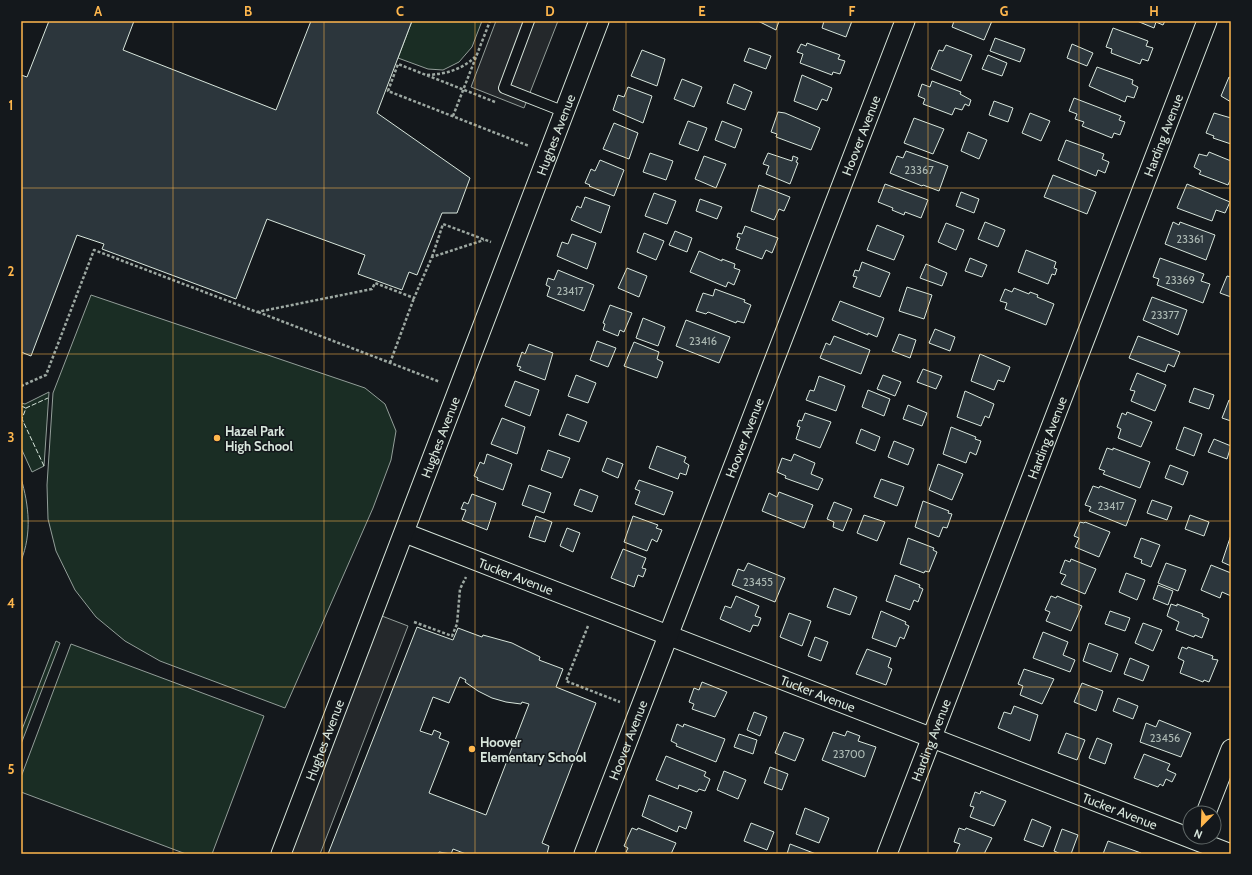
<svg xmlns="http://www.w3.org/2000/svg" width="1252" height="875" viewBox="0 0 1252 875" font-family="Cabin,sans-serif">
  <rect width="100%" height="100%" fill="#14181c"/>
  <path fill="#1a2d24" stroke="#939e99" d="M412,21h70l-10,26 -13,15 -16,8 -15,-1 -30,-11z
    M91,295l274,93 20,16 11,27 -5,29 -18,48 -88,200 -125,-47 -35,-20 -29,-24 -21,-27 -19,-39 -8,-32 -1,-34 6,-92z
    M49,392l-5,74 -12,6 -11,-24v-45l4,1z
    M21,478c8,28 11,55 0,83z
    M56,641l4,2 -39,101v-12z
    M71,644l193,72 -52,138h-26l-165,-62v-15z"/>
  <path fill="#24282b" stroke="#939e99" d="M496,21h62l-34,87 -53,-21z
    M374,613l34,13 -88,228h-39z"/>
  <path fill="#2c363c" stroke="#d8e6dc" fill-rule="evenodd" d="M49,21h85l-11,29 153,60 35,-89h101l-35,92 93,65 -13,35h-15l-25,62 -8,-3 -7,18 -44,-16 7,-19 -98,-36 -31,80 -134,-50 2,-5 -27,-9 -46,121 -10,-4v-277l6,2z
    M758,21h21l-3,9z
    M824,21h28l-6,16 -24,-9z
    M954,21h38l-8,19 -32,-13z
    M1137,21h28l-2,4 -7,-3 -2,6z
    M1113,28l35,13 -2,5 7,2 -5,13 -6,-2 -2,5 -29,-11 1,-4 -6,-2z
    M995,38l30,11 -5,13 -30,-11z
    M807,43l33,12 -2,4 7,2 -5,13 -7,-2 -1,3 -32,-12 3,-9 -6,-2 4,-8 5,2z
    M1072,44l21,9 -6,13 -20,-8z
    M946,45l26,10 -11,26 -30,-12 8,-19 4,1z
    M749,48l22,8 -5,13 -22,-8z
    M642,50l23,9 -8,27 -26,-10z
    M988,55l19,8 -5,13 -20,-7z
    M1097,67l36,13 -1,4 6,3 -4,11 -7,-2 -2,6 -36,-16z
    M802,75l30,13 -5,13 -5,-2 -5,11 -23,-9z
    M1229,77l2,1v24l-10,-6z
    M682,79l20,8 -8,20 -20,-8z
    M932,81l29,11 -1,2 11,6 -2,6 -4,-2 -3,6 -7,-2 -3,7 -29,-11 2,-5 -7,-3 4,-12 8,3z
    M734,84l18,8 -7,18 -18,-7z
    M628,87l24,9 -9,27 -30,-13 5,-15 6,2z
    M1074,98l47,18 -2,4 6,2 -5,13 -6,-2 -2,5 -30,-12 2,-4 -9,-3 2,-5 -8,-3z
    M994,101l19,7 -5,14 -19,-7z
    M778,112l7,1 35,15 -9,22 -35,-13 1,-3 -6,-2z
    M1030,113l20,8 -9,20 -19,-8z
    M1214,113l17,5v26l-18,-6 1,-2 -8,-3z
    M914,118l30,11 -11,25 -29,-11z
    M688,121l19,7 -9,23 -19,-7z
    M722,121l20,8 -7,19 -20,-8z
    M614,123l24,10 -9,26 -26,-10z
    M968,132l19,8 -8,19 -18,-8z
    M1066,140l38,14 -2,5 7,3 -4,11 -7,-3 -2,6 -38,-16z
    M906,151l42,15 -9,25 -16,-6 -1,1 -32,-13 7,-17 6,2z
    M1209,152l22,9v17l-3,7 -29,-11 2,-3 -7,-4 5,-13 8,2z
    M650,153l23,8 -7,19 -23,-8z
    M768,153l24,8 1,-5 5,2 -2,4 2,1 -8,21 -24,-10 3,-8 -6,-2z
    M704,156l22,8 -10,24 -21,-9z
    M600,160l24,10 -10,26 -25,-10 1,-1 -5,-2 6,-14 4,2z
    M1053,175l43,17 -9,22 -43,-17z
    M885,184l43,16 -7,18 -16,-6 -1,3 -12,-5 1,-2 -15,-6z
    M1187,184l43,18 -5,11 -9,-3 -4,11 -35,-13z
    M759,185l31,12 -6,14 -5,-2 -5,11 -23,-9z
    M961,192l18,7 -5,14 -18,-7z
    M654,193l22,8 -9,23 -22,-8z
    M585,197l25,9 -9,27 -30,-13 6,-14 4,2z
    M700,199l22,8 -5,12 -21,-8z
    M985,222l20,8 -7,17 -20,-8z
    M1173,222l6,3 1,-3 35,13 -9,25 -41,-16z
    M946,223l18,7 -8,20 -18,-8z
    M877,225l27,11 -10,24 -27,-10z
    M745,226l33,12 -6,15 -6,-3 -4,9 -26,-10 4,-11 -3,-1 1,-4 4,1z
    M675,231l17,7 -5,14 -18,-7z
    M644,233l20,8 -8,19 -19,-8z
    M572,234l24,9 -9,26 -30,-13 5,-14 6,2z
    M1026,250l30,12 -2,6 3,1 -2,6 -3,-1 -4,10 -30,-12z
    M699,251l23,10v-2l13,5 -1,4 6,2 -6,15 -6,-3 -2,5 -36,-15z
    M970,258l17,7 -5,12 -17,-6z
    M1160,258l44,16 -3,7 9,3 -7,19 -46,-18 2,-6 -6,-2z
    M862,262l28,11 -10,24 -27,-10 4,-10 -4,-1 2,-6 4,1z
    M926,264l21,9 -5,13 -22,-8z
    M627,268l20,8 -8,21 -21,-9z
    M558,270l36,15 -10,26 -37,-15 3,-9 -4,-2 2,-7 6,2z
    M1227,276l4,1v20l-11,-4z
    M907,287l25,8 -8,24 -25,-8z
    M1014,288l15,6 1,-2 8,3 -1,2 17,7 -8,21 -41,-16 2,-6 -7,-2 5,-12 7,3z
    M715,289l30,11 -1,2 7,3 -7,18 -7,-2 -1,2 -28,-11 -2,2 -10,-3 7,-18 10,3z
    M1152,297l35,13 -9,25 -35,-15z
    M840,301l44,17 -7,19 -9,-4v2l-36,-15z
    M610,305l22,8 -8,19 -4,-2 -2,6 -15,-6 2,-6 -2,-1z
    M643,318l22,9 -7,19 -22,-8z
    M686,320l44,17 -11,26 -43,-17z
    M935,329l20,8 -5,14 -21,-8z
    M899,334l17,6 -6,18 -18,-7z
    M834,336l36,14 -9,24 -41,-16 6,-15 4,2z
    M1138,336l42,16 -6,15 -6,-3 -3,8 -36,-14z
    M597,341l19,7 -8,19 -18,-7z
    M634,342l25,10 -2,7 6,3 -6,16 -33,-12z
    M529,344l24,9 -8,27 -26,-10 2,-3 -4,-1 5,-14 3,2z
    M980,354l30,13 -6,15 -6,-2 -4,10 -23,-9z
    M923,369l19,7 -6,13 -19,-7z
    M1137,373l29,12 -11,26 -24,-10 4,-10 -5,-1z
    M576,375l20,8 -8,20 -20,-7z
    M883,375l18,7 -6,14 -18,-7z
    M819,376l26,10 -9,25 -30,-11 4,-10 4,1z
    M515,381l24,9 -9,26 -25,-10z
    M1194,388l20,7 -5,14 -20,-7z
    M868,390l22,9 -6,17 -22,-9z
    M965,391l29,13 -5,14 -4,-2 -4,10 -24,-9z
    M1229,400l2,1v20l-9,-3z
    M908,405l19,8 -5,13 -19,-7z
    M1127,412l25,10 -11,25 -23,-9 3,-9 -4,-2 5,-14 4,2z
    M805,413l26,9 -11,26 -24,-9 4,-12 -3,-1 2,-6 3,1z
    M567,414l20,8 -8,20 -20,-7z
    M502,418l23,9 -8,27 -26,-10z
    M951,427l25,10 -1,2 6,2 -5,14 -6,-3 -4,11 -23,-9z
    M1184,427l18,7 -8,22 -18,-7z
    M861,429l19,8 -5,14 -19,-8z
    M1214,439l17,7 -4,13 -19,-7z
    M894,441l20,8 -6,16 -20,-8z
    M657,446l29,11 -2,5 5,3 -3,10 -6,-2 -2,6 -29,-11z
    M1107,448l6,2v-2l37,14 -10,26 -37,-14 2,-3 -6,-2z
    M548,450l22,8 -8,20 -21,-8z
    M487,454l25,10 -9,26 -26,-10 1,-2 -4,-2 6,-14 4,2z
    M794,454l21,9 -4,11 12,5 -5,11 -33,-12 1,-2 -9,-4 5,-14 9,3z
    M607,458l16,6 -5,14 -16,-7z
    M938,464l25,10 -11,26 -23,-10z
    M1170,465l18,7 -5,13 -18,-7z
    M881,479l23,8 -7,19 -23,-9z
    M639,480l34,12 -9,23 -29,-11 5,-13 -5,-2z
    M529,485l22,8 -7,20 -22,-8z
    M1093,486l6,2 1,-2 36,14 -10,26 -37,-15 2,-4 -6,-2z
    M580,489l18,7 -6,16 -18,-7z
    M779,492l34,13 -9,23 -42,-17 7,-18 8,4z
    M472,494l24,9 -9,27 -25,-10 4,-10 -5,-1 3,-7 4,2z
    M1152,500l20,7 -5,13 -20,-7z
    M923,501l26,10 -1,2 4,1 -5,14 -4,-1 -4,10 -24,-10z
    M834,502l18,7 -9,22 -10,-4 1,-5 -7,-3z
    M864,515l21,7 -8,19 -20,-8z
    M1190,515l19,7 -5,14 -19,-7z
    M536,516l16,6 -7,20 -16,-5z
    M633,516l25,9 -2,3 6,2 -5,12 -5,-3 -5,12 -23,-9z
    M1080,522l4,1 1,-1 25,10 -11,25 -24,-10 4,-9 -5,-2z
    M567,528l13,5 -7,19 -13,-6z
    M1231,535v31l-9,-4z
    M908,538l26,10 -1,2 4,2 -8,20 -4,-1 -1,2 -24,-9z
    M1141,538l19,7 -9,22 -10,-4 1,-3 -8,-3z
    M623,549l23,9 -4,10 4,1 -3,8 -5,-2 -4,12 -23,-9z
    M1071,559l25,10 -11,25 -24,-10 5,-9 -6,-2 5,-13 5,2z
    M748,563l37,15 -10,24 -43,-17 6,-16 6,2z
    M1166,563l20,7 -8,21 -20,-8z
    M1211,565l20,8v23l-9,-4 -2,6 -19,-8z
    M1126,573l19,7 -8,20 -18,-8z
    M895,575l25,10 -1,2 4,2 -5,13 -4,-2 -4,10 -24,-9z
    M1158,585l15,6 -5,14 -15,-6z
    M834,588l23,9 -7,18 -23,-8z
    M736,596l23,10 -4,10 6,2 -3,8 -5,-1 -3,7 -30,-13 5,-13 6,2z
    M1051,596l5,2 1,-2 25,10 -11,25 -25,-10 4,-9 -5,-2z
    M1171,604l6,2v-2l26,10 -1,2 7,3 -7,19 -7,-3 -1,2 -18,-7 3,-8 -12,-6z
    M881,611l25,11 -1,2 4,2 -5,13 -4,-2 -4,10 -24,-9z
    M1110,611l20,7 -5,13 -20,-7z
    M789,613l22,8 -9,25 -22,-9z
    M1143,623l19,7 -9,21 -18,-8z
    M417,627l36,13 5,-12 24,9 1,-2 29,8 28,14 -1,3 24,9 -7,18 40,16 -54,140 7,3 -2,8h-81l-13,-5 -2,5 -12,-2 -1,2h-110zM460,677l6,3 -1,2 13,9 14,7 14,4 15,2 1,-2 7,2 -43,111 -57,-22 20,-51 -10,-4 2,-5 -7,-3 -2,5 -12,-4 13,-34 16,6z
    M1043,632l25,10 -5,13 12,5 -5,12 -37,-14z
    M815,637l13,5 -7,19 -13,-5z
    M1089,643l29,11 -7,18 -28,-11z
    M1182,647l5,2 1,-2 25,9 -1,3 6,1 -9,22 -5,-2 -1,2 -23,-9 4,-12 -6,-3z
    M867,649l24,9 -3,9 4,2 -6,16 -30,-11z
    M1130,658l19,8 -6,15 -19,-7z
    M1024,669l30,10 -12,25 -22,-9 3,-9 -5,-2z
    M702,682l25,10 -12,25 -23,-8 2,-5 -5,-2 5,-14 5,2z
    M1082,683l21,8 -7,20 -22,-9z
    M1118,698l20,8 -5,13 -20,-8z
    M1014,706l24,9 -8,26 -32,-13 6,-16 7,2z
    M754,712l13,5 -7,19 -13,-6z
    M1159,720l32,13 -10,24 -41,-15 6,-19 10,4z
    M677,724l6,3 1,-3 41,15 -9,23 -40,-16 1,-2 -6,-3z
    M847,731l13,5 -2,5 18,6 -11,30 -43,-17 11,-28 12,4z
    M784,732l20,7 -9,22 -20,-8z
    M1066,733l19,7 -8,20 -19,-7z
    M739,734l18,6 -4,14 -19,-7z
    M1097,738l15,6 -7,20 -16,-6z
    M1144,754l26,10 -3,6 9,4 -4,8 -6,-3 -3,7 -3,-2 -2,3 -24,-9z
    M666,756l40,16 -2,4 6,3 -5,12 -6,-2 -2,3 -18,-7 -1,4 -22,-9z
    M770,767l18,7 -6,16 -18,-7z
    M724,771l22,9 -8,19 -21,-9z
    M981,791l25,10 -12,25 -24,-9 4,-10 -4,-1 5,-14 5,2z
    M649,795l43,17 -6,17 -7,-3 -2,6 -35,-16z
    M805,808l24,10 -10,25 -23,-9z
    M1032,819l19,8 -8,20 -19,-7z
    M751,823l23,9 -7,18 -23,-9z
    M632,828l5,2 1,-2 38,15 -5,11h-41l-4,-2 2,-4 -4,-2z
    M959,828l6,2 1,-2 26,10 -8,16h-28l4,-10 -6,-2z
    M1062,829l16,6 -7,19h-10l-7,-3z
    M1108,841l33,12v1h-38z
    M790,844l26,10h-29z"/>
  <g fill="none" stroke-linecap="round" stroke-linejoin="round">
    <g stroke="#d8e6dc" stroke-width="12">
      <path id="service" d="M529,21l-25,67 61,24"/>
    </g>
    <g stroke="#d8e6dc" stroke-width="21">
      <g id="minor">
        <path id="s1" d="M405,533l826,321"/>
        <path d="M1206,813l25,-64"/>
        <path id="s2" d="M281,854l318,-833"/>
        <path id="s3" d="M584,854l321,-833"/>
        <path id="s4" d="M887,854l320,-833"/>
      </g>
    </g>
    <path stroke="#9da8a2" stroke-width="2.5" stroke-dasharray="3 2" stroke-linecap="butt" d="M427,75c19,-1 34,-5 48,-18
      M495,102l-97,-38 -10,27 141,55
      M453,116l37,-95
      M432,257l11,-33 48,18
      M258,312l182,70
      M390,363l24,-65
      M21,386l25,-11 48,-125 163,62 115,-23 3,-6 39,15 18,-41 52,-17
      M414,622l38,14 5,-12 3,-35 6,-12
      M588,626l-22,55 54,21"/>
    <use href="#service" stroke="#14181c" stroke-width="10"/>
    <use href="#minor" stroke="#14181c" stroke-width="19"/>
    <path stroke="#d8e6dc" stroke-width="1" stroke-dasharray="5 2" stroke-linecap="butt" d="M21,406l5,2
      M44,466l-22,-47 4,-11 22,-10"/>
  </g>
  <path fill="none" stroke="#ffb74d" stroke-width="1" stroke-opacity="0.55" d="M173,21v833M324,21v833M475,21v833M626,21v833M777,21v833M928,21v833M1079,21v833M21,188h1210M21,354h1210M21,521h1210M21,687h1210"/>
  <g fill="#ffb74d" stroke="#14181c" stroke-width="1.5">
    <circle cx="217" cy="438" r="4"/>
    <circle cx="472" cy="749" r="4"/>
  </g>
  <g text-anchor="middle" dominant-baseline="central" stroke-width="3" stroke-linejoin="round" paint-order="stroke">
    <g font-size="11" fill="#adbab4">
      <text x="919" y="170">23367</text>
      <text x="1190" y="239">23361</text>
      <text x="1180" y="280">23369</text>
      <text x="570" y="291">23417</text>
      <text x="1165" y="315">23377</text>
      <text x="703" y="341">23416</text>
      <text x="1111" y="506">23417</text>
      <text x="758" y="582">23455</text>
      <text x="1165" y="738">23456</text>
      <text x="849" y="754">23700</text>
    </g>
    <g font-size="13" fill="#d8e6dc" stroke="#14181c">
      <text stroke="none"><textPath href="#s2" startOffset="770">Hughes Avenue</textPath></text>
      <text stroke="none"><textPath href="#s3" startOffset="770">Hoover Avenue</textPath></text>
      <text stroke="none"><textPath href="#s4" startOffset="770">Harding Avenue</textPath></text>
      <text stroke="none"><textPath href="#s2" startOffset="446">Hughes Avenue</textPath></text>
      <text stroke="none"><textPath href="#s3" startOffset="446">Hoover Avenue</textPath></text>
      <text stroke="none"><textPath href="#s4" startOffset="446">Harding Avenue</textPath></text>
      <text stroke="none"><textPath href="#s1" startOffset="119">Tucker Avenue</textPath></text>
      <text stroke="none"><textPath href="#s1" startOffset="443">Tucker Avenue</textPath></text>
      <text stroke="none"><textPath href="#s2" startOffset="122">Hughes Avenue</textPath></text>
      <text stroke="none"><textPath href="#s3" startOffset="122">Hoover Avenue</textPath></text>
      <text stroke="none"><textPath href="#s4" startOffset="122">Harding Avenue</textPath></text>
      <text stroke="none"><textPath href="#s1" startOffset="767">Tucker Avenue</textPath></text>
    </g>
    <g font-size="13" font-weight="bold" fill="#d8e6dc" stroke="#14181c" text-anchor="start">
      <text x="225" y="431">Hazel Park<tspan x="225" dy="15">High School</tspan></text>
      <text x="480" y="742">Hoover<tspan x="480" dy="15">Elementary School</tspan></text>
    </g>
  </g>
  <rect width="1252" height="875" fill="none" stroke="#14181c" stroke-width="44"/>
  <g transform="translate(1202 825) rotate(203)"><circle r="19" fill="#14181c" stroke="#626a69"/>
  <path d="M0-3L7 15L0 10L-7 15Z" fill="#ffb74d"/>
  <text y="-6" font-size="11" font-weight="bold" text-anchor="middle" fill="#d8e6dc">N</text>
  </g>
  <rect x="22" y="22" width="1208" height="831" fill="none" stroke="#ffb74d" stroke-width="1.5"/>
  <g font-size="13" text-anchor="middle" font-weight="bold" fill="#ffb74d">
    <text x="98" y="16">A</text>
    <text x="248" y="16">B</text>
    <text x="400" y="16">C</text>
    <text x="550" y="16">D</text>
    <text x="702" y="16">E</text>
    <text x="852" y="16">F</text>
    <text x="1004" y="16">G</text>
    <text x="1154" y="16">H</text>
    <text x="11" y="110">1</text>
    <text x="11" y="276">2</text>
    <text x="11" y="442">3</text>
    <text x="11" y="608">4</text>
    <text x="11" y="774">5</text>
  </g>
</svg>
